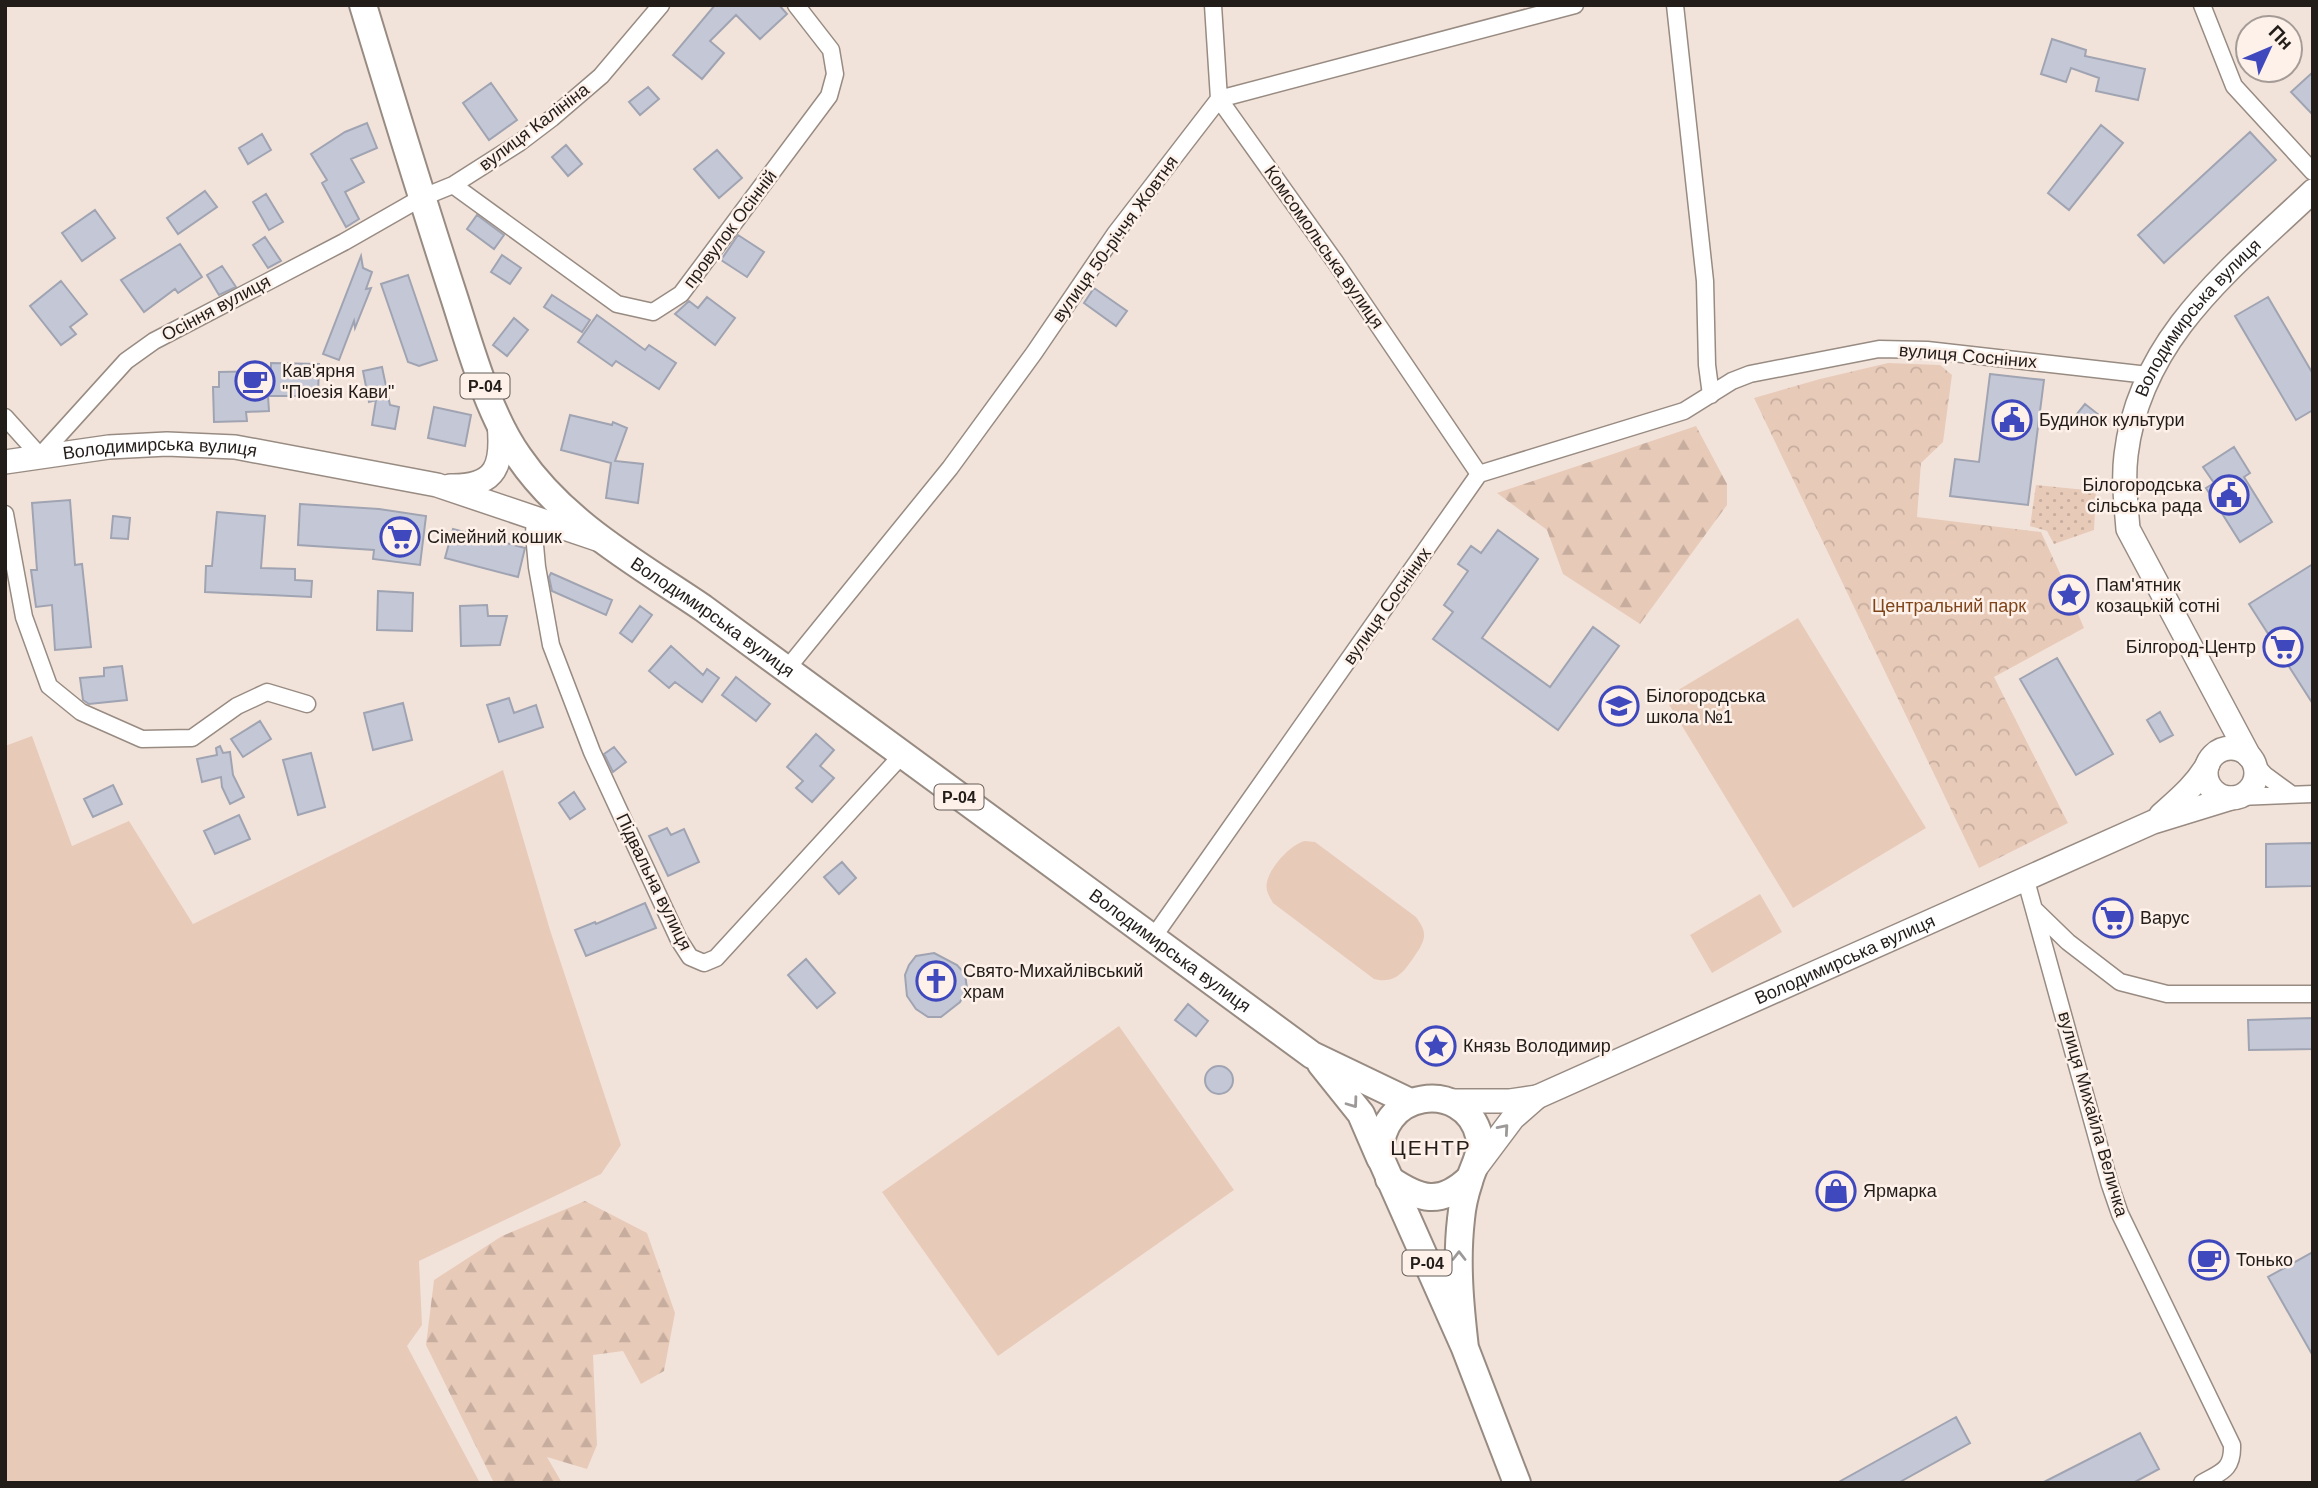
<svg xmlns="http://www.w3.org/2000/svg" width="2318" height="1488" viewBox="0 0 2318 1488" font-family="Helvetica,sans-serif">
  <defs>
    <pattern id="grass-dots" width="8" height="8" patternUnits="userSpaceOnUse" patternTransform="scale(1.75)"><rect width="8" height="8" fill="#e8cab9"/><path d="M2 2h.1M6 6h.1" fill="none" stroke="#c7ad9e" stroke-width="1.8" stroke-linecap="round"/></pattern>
    <pattern id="forest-firs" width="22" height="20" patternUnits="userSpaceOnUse" patternTransform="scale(1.75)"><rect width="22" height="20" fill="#e8cab9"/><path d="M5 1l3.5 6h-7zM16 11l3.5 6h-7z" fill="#c7ad9e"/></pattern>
    <pattern id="park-crowns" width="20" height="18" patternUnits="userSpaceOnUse" patternTransform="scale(1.75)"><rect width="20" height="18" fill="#e8cab9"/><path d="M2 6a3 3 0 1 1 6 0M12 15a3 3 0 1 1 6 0" fill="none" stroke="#c7ad9e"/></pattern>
  </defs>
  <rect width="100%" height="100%" fill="#f2e3da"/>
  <path fill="url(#grass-dots)" d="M2036,485l60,6 -2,39 -40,14 -7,-13 -17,-5z"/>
  <path fill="url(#forest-firs)" d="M1696,426l31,58v21l-87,119 -77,-50 -16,-44 -50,-37z
    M585,1201l62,32 28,80 -11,58 -23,13 -18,-33 -30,4 4,90 -10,24 -40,-12 15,26h-68l-68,-138 8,-65 68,-44z"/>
  <path fill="url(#park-crowns)" d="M1888,363l52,2 12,10 -9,67 -22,21 -4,54 124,15 23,50 -6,5 -1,9 5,6h11l11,26 -90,49 74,146 -89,45 -225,-470 66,-19z"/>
  <path fill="#e8cab9" d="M1798,618l128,210 -133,80 -128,-210z
    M32,736l40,110 57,-25 64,103 310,-154 47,160 71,215 -20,29 -182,87 3,64 -15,21 73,137h-475v-737z
    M1305,841l10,1 101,75c4,6 9,12 8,20 -1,7 -6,14 -10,20 -11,16 -19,27 -40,22l-101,-76c-4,-7 -8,-13 -6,-21 3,-15 24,-38 38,-41z
    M1760,894l22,38 -70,41 -22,-38z
    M1119,1026l115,164 -236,166 -116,-164z"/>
  <path fill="#c4c8d6" stroke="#a0a4b2" stroke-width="2" d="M715,5h64l8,9 -27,25 -24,-24 -26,26 14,12 -22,26 -29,-24z
    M2052,39l34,11 -1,6 60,13 -7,31 -42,-9 3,-13 -28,-10 -5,14 -25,-8z
    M2313,72v43l-22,-23z
    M491,83l26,37 -28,20 -26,-37z
    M648,87l11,12 -19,16 -11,-13z
    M367,123l10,25 -26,11 13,23 -19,10 14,27 -13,8 -24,-44 5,-3 -16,-26 34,-22z
    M2101,125l22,18 -54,67 -21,-17z
    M2250,132l26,28 -112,103 -26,-28z
    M262,134l9,16 -23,14 -9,-16z
    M566,145l16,19 -14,12 -16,-19z
    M717,150l25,28 -23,20 -25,-29z
    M205,191l12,16 -39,27 -11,-16z
    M266,194l17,28 -14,8 -16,-28z
    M95,210l20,28 -33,23 -20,-28z
    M477,215l27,20 -10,14 -27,-20z
    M738,235l26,17 -17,25 -26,-17z
    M265,237l16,24 -13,7 -15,-23z
    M180,244l22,33 -24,16 -3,-4 -31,23 -23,-32z
    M502,255l19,13 -11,16 -19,-12z
    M361,256l2,12 9,4 -6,17 5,-1 -16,40 -1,-7 -15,39 -16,-6z
    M222,266l14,21 -17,8 -12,-20z
    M408,275l29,85 -18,6 -11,-4 -27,-78z
    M61,281l26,33 -17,13 6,7 -15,11 -31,-39z
    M1094,288l33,23 -11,15 -32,-23z
    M552,295l38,25 -8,12 -38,-25z
    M707,297l28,21 -20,27 -40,-31 14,-13 9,7z
    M2268,297l45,77v36l-17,10 -61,-104z
    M597,315l48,35 4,-5 27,18 -17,26 -43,-28 -4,5 -34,-24z
    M514,318l14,12 -21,26 -14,-11z
    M271,363l48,1 -1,32h-50l1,15 -23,1 1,9 -33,1 -1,-35h6v-15l52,-1z
    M382,367l8,38 9,2 -4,22 -23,-4 4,-25 -7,2 -6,-31z
    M1990,374l54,6 -16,125 -78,-9 5,-37 24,3z
    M2085,404l14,11 -10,11 -13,-11z
    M434,407l37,8 -6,31 -37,-8z
    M570,415l42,10 1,-3 14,6 -12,33 28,3 -5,39 -32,-5 5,-35 -50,-13z
    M2234,447l16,26 -6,4 28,45 -32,20 -34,-54 8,-5 -11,-16z
    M70,500l5,65 7,-1 9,83 -36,3 -3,-45 -16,2 -5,-37h6l-5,-67z
    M300,504l79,5 47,7 -6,49 -47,-6 1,-9 -76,-5z
    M217,512l48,4 -4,52 34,1v11l17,1 -1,16 -106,-5 1,-26h6z
    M113,516l17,2 -2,21 -17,-1z
    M453,529l72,19 -7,29 -73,-19z
    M1498,530l40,29 -56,79 68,49 43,-60 26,19 -61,84 -125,-91 20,-27 -9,-7 24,-34 -10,-7 13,-18 10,7z
    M2313,564v140l-64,-100z
    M551,573l61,27 -6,15 -54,-24 -3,-14z
    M378,591l35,2 -1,38 -35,-1z
    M487,605l1,11h19l-7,29 -39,1 -1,-40z
    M640,606l12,9 -20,27 -12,-9z
    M671,646l32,29 4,-6 12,9 -17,24 -27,-20 -6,6 -20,-17z
    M2057,658l56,96 -37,21 -56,-96z
    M122,666l5,34 -38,4 -6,-4 -3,-22 24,-2v-8z
    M736,677l34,27 -14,17 -34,-26z
    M509,698l5,15 22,-8 7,22 -44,15 -12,-37z
    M403,703l9,37 -39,10 -9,-37z
    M2160,712l13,23 -13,7 -13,-22z
    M260,721l11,18 -28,18 -12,-18z
    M816,734l18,16 -14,16 14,12 -22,24 -16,-14 7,-7 -16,-14z
    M220,746l3,7 7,-1 3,23 11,22 -14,7 -8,-17 -1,-10 -19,5 -5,-23 20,-4 -1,-7z
    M614,747l12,15 -13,10 -9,-18z
    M311,753l14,54 -27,8 -15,-55z
    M113,785l9,19 -29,13 -9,-18z
    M574,792l11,17 -15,10 -11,-16z
    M239,815l11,24 -35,15 -11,-23z
    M667,828l4,7 13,-6 15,33 -31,14 -19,-40z
    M2313,843v43l-47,1v-43z
    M842,862l14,16 -17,16 -15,-17z
    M645,903l11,25 -70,28 -11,-26 20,-8 1,2z
    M934,953l23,12 8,9 2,14 -7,14 -19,15h-13l-12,-8 -9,-13 -1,-10 -1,-11 4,-10 7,-9z
    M806,959l29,34 -18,15 -29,-33z
    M1188,1004l20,17 -12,15 -21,-16z
    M2313,1018v31l-64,1 -1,-30z
    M1205 1080a14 14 0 1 1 28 0a14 14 0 1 1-28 0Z
    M2313,1252v104l-45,-79z
    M1956,1417l14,26 -72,40h-61z
    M2140,1433l19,36 -26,14h-91z"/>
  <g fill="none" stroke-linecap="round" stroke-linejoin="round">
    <g stroke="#988b82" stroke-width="19">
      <path id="street" d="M1213,5l6,94 117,164 143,211
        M1675,5l30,276 2,84 4,30
        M2202,5l32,81 79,86
        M453,185l164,119 36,8 28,-18 148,-198 6,-22 -4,-24 -35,-45
        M5,417l35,39 86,-95 28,-20 190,-99 77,-44 32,-13 66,-42 33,-25 49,-42 60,-71
        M5,514l19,103 25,69 32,26 61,27 50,-1 45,-32 30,-14 40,12
        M535,518l-1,16 3,33 14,78 41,107 87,188 11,17 14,6 12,-5 186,-203
        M786,670l164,-202 84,-115 81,-119 104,-135 356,-94
        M2254,763l11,12 26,19
        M2239,797l74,-3
        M2025,877l85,308 10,29 112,231c1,25 -11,27 -30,38
        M2035,910l33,32 52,40 47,12h146
        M1152,939l327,-465 205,-63 48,-30 18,-7 129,-25 48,1 221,25"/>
    </g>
    <g stroke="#988b82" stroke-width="26">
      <g id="secondary">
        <path id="s1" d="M5,462l104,-15 58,-3 68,3 202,38 160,54"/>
        <path d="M450,486c48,1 53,-22 49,-63"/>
        <circle cx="2231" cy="773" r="25"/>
        <path id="s2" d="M2249,756l-121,-227c-2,-25 -5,-49 -2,-74 14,-118 106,-187 187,-264"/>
        <path d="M2161,815c18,-16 35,-30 47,-51"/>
        <path d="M1448,1101h62l27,-4"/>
        <path id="s3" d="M1477,1166l36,-48 24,-21 616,-275 78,-24"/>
      </g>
    </g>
    <g stroke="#988b82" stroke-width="30">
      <g id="primary">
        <path id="s4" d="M363,5c30,99 60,197 92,295 16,50 34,115 64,157 45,66 119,107 184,151l609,447 98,47"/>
        <path d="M1321,1064l40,50 19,44"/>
        <path d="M1389,1179c31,21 51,27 80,0"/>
        <path d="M1465,1348c-5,-43 -9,-86 -4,-129 1,-12 4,-25 8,-37 4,-16 14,-28 10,-46 -14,-58 -105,-47 -98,23l84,189 52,135"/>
      </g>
    </g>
    <use href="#street" stroke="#fff" stroke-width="16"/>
    <use href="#secondary" stroke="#fff" stroke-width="23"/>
    <use href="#primary" stroke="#fff" stroke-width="26"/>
  </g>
  <defs><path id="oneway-chevron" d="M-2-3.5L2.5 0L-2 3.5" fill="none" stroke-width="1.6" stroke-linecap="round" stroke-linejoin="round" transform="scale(1.75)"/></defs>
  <g stroke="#9c9998">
    <use href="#oneway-chevron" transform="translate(1353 1103) rotate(54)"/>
    <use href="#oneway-chevron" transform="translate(1504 1129) rotate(-49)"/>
    <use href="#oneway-chevron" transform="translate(1459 1256) rotate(-90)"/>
  </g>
  <defs>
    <g id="cafe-ring" transform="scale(2.0125)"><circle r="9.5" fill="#fdf1ea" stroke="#3f48bc" stroke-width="1.5"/><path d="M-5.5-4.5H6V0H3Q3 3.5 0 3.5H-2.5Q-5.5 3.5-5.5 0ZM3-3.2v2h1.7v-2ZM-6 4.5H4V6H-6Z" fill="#3f48bc"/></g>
    <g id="civic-ring" transform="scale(2.0125)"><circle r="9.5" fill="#fdf1ea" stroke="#3f48bc" stroke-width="1.5"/><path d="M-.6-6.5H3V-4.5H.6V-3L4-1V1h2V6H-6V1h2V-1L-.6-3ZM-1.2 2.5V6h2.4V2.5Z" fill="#3f48bc"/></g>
    <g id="supermarket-ring" transform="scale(2.0125)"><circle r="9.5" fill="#fdf1ea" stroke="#3f48bc" stroke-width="1.5"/><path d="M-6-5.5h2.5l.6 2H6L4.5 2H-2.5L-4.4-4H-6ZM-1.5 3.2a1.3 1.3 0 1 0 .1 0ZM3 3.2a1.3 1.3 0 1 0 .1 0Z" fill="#3f48bc"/></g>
    <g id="sight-ring" transform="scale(2.0125)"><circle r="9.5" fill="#fdf1ea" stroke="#3f48bc" stroke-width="1.5"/><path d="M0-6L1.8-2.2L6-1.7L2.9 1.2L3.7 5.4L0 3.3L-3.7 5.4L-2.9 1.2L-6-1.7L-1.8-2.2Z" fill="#3f48bc"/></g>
    <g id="school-ring" transform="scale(2.0125)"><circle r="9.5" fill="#fdf1ea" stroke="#3f48bc" stroke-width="1.5"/><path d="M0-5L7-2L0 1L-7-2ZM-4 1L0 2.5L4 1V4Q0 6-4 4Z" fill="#3f48bc"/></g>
    <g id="church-ring" transform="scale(2.0125)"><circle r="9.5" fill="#fdf1ea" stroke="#3f48bc" stroke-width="1.5"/><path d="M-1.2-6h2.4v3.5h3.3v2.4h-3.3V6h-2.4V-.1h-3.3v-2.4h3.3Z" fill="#3f48bc"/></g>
    <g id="shop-ring" transform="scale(2.0125)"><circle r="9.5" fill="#fdf1ea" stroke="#3f48bc" stroke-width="1.5"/><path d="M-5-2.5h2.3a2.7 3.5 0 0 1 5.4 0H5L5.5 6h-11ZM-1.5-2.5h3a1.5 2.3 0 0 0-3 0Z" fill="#3f48bc"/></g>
  </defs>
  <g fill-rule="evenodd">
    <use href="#cafe-ring" x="255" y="381"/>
    <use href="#civic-ring" x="2012" y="420"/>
    <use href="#civic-ring" x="2229" y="495"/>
    <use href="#supermarket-ring" x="400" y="537"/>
    <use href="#sight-ring" x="2069" y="595"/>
    <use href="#supermarket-ring" x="2283" y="647"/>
    <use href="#school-ring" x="1619" y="706"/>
    <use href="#supermarket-ring" x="2113" y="918"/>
    <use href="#church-ring" x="936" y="981"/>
    <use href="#sight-ring" x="1436" y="1046"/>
    <use href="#shop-ring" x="1836" y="1191"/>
    <use href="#cafe-ring" x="2209" y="1260"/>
  </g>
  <g text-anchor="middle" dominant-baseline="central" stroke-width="5" stroke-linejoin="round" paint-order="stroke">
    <g fill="#fdf1ea" stroke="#645d58" stroke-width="2">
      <rect x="460.5" y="373.5" width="49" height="25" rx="5"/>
      <rect x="934.5" y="784.5" width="49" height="25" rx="5"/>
      <rect x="1402.5" y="1250.5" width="49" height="25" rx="5"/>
    </g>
    <g font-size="16" font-weight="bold" fill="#231d1a">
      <text x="485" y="386">Р-04</text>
      <text x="959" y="797">Р-04</text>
      <text x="1427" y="1263">Р-04</text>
    </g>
    <g font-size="18" fill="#231d1a" stroke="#fdf1ea">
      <text transform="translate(534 127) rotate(-37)">вулиця Калініна</text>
      <text transform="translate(730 229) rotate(-53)">провулок Осінній</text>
      <text transform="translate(1115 239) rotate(-54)">вулиця 50-річчя Жовтня</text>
      <text transform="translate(1324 247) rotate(55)">Комсомольська вулиця</text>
      <text transform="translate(216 308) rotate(-28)">Осіння вулиця</text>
      <text stroke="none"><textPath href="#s2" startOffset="490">Володимирська вулиця</textPath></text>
      <text transform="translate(1968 356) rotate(5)">вулиця Сосніних</text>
      <text stroke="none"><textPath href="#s1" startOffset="156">Володимирська вулиця</textPath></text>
      <text transform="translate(1387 606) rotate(-55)">вулиця Сосніних</text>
      <text stroke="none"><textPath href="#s4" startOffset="732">Володимирська вулиця</textPath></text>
      <text transform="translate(654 882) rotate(64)">Підвальна вулиця</text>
      <text stroke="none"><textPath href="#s4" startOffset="1298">Володимирська вулиця</textPath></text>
      <text stroke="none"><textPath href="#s3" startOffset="429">Володимирська вулиця</textPath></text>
      <text transform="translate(2093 1114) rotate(74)">вулиця Михайла Величка</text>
    </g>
    <g font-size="18" fill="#231d1a" stroke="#fdf1ea" text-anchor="start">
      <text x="282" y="371">Кав'ярня<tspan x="282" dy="21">"Поезія Кави"</tspan></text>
      <text x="2039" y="420">Будинок культури</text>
      <text x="2202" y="485" text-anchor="end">Білогородська<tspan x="2202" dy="21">сільська рада</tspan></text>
      <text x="427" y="537">Сімейний кошик</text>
      <text x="2096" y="585">Пам'ятник<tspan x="2096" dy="21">козацькій сотні</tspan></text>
      <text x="2256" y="647" text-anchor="end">Білгород-Центр</text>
      <text x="1646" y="696">Білогородська<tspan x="1646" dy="21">школа №1</tspan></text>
      <text x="2140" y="918">Варус</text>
      <text x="963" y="971">Свято-Михайлівський<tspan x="963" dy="21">храм</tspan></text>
      <text x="1463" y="1046">Князь Володимир</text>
      <text x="1863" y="1191">Ярмарка</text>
      <text x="2236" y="1260">Тонько</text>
    </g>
    <g font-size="18" fill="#7f4419" stroke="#fdf1ea">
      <text x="1949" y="606">Центральний парк</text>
    </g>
    <g font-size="21" letter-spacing="2" fill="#231d1a" stroke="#fdf1ea">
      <text x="1431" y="1147">ЦЕНТР</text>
    </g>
  </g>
  <rect width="2318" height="1488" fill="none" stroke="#231d1a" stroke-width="14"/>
  <g transform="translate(2269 49) rotate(46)"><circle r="33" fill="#fdf1ea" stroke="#a69c97" stroke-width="2"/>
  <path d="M0-5L12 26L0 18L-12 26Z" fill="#3f48bc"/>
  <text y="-10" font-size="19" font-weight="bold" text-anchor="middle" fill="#231d1a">Пн</text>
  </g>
</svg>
